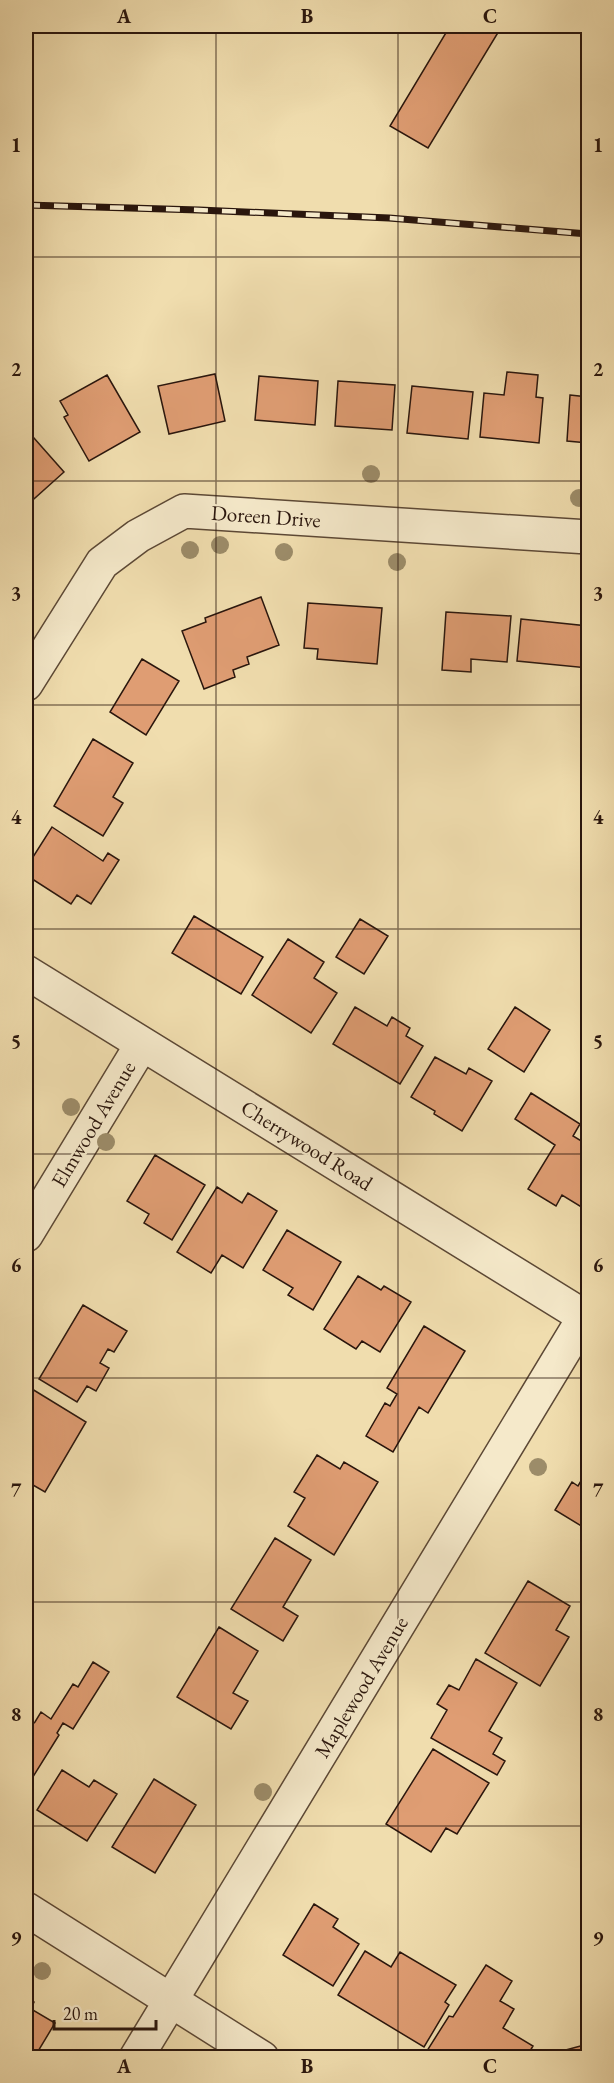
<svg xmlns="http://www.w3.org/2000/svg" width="614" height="2083" viewBox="0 0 614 2083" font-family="'EB Garamond',serif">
  <rect width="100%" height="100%" fill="#f0ddae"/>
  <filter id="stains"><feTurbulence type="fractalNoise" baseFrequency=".00333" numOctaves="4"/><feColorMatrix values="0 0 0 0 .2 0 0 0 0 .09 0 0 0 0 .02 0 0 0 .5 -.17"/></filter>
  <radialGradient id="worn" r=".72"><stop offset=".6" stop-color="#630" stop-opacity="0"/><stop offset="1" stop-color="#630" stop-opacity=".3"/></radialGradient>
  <path fill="#df9d73" stroke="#2a160d" stroke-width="1.5" d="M450,26h52l-74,122 -38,-22z
    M507,372l31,3 -2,22 7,1 -4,45 -59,-6 4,-44 20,2z
    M215,374l10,47 -56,13 -11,-48z
    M107,375l33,57 -51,29 -25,-44 4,-2 -8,-14z
    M259,376l59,5 -3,44 -60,-5z
    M338,381l57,4 -3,45 -57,-4z
    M412,386l61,6 -5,47 -61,-6z
    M570,395l18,2v46l-21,-2z
    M26,429l38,43 -38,34z
    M261,597l18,48 -32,12 2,7 -16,6 2,7 -31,12 -22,-58 24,-9 -1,-4z
    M308,603l74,5 -5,56 -60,-5 1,-10 -14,-1z
    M446,612l65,4 -4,46 -36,-3v13l-29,-2z
    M521,619l67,7v42l-71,-7z
    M142,659l37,22 -33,54 -36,-23z
    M93,739l40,24 -20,34 10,6 -20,33 -49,-30z
    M52,827l51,34 5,-8 11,7 -28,44 -14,-9 -6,9 -45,-29v-7z
    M194,916l69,41 -22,37 -69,-41z
    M360,919l28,17 -24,38 -28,-17z
    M288,939l36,23 -10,16 23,15 -26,40 -59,-38z
    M355,1007l32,19 5,-9 18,11 -4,8 17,10 -23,38 -67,-40z
    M515,1007l35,23 -26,42 -36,-23z
    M435,1057l31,17 3,-6 23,13 -30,50 -28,-17 1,-3 -24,-14z
    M531,1093l49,31 -7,12 15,9 -5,8 5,3v44l-5,8 -21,-13 -6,11 -28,-17 27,-44 -40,-26z
    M155,1155l50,30 -33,55 -28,-17 5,-9 -22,-13z
    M217,1187l25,16 6,-10 29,18 -34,57 -21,-13 -11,18 -34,-21z
    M287,1230l54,32 -28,48 -25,-15 5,-7 -30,-18z
    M358,1276l23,14 3,-4 27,16 -31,50 -18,-11 -6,8 -32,-20z
    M83,1305l44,26 -13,21 -6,-3 -8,14 9,5 -13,23 -9,-5 -10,16 -38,-23z
    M424,1326l41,25 -37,62 -9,-6 -26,45 -27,-16 19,-33 5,3 7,-12 -10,-6z
    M32,1389l54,33 -41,70 -19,-11v-81z
    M317,1455l23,14 4,-7 34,20 -44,73 -46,-29 17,-28 -11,-6z
    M588,1469v61l-33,-20 17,-28 6,4z
    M275,1538l36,22 -28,47 15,9 -15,25 -52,-32z
    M528,1581l42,25 -14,24 13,7 -29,49 -55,-33z
    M219,1627l39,24 -25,42 15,8 -17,28 -54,-32z
    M476,1659l41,24 -28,48 13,7 -9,16 12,7 -8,14 -66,-37 16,-28 -10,-6 12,-19 10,5z
    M93,1662l16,10 -36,57 -10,-6 -6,10 2,2 -33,53v-58l9,-8 6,-10 10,7 22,-35 5,3z
    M433,1749l56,34 -32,51 -11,-6 -15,24 -45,-28z
    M62,1770l27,17 5,-7 23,14 -30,47 -50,-31z
    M154,1779l42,26 -41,68 -43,-26z
    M314,1904l24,15 -5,8 26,17 -26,42 -50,-31z
    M365,1951l26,16 9,-15 56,33 -11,17 4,3 -25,42 -86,-52z
    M486,1965l26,16 -12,20 14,8 -11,19 30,18 -7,12h-95l-6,-4 24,-38 4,1z
    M26,1997l8,5 -3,7 24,14 -21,35h-8z
    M588,2044v14h-45v-2z"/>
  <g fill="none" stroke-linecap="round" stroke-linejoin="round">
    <g stroke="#5c4835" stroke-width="36">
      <path id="minor" d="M26,684l76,-121 36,-27 46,-25 404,26
        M26,972l562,347
        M26,1235l116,-191
        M26,1909l236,149
        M136,2058l449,-742"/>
    </g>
    <use href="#minor" stroke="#f5e9ca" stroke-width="33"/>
    <g stroke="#2a160d" stroke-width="7">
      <path id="rail" d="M26,205l173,5 190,8 199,16"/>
    </g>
    <use href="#rail" stroke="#f5e9ca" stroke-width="4.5" stroke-dasharray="14" stroke-linecap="butt"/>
  </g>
  <g fill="#9c8c69">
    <circle cx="371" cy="474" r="9"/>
    <circle cx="579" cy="498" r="9"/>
    <circle cx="220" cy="545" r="9"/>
    <circle cx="190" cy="550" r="9"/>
    <circle cx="284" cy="552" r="9"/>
    <circle cx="397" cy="562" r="9"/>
    <circle cx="71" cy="1107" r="9"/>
    <circle cx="106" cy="1142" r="9"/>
    <circle cx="538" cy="1467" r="9"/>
    <circle cx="263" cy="1792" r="9"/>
    <circle cx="42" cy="1971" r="9"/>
  </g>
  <path fill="none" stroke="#2a160d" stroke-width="1.5" stroke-opacity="0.55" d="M216,26v2032M398,26v2032M26,257h562M26,481h562M26,705h562M26,929h562M26,1154h562M26,1378h562M26,1602h562M26,1826h562"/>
  <g text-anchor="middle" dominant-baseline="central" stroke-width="4.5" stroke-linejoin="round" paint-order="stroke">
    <g font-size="21" fill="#2a160d" stroke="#f5e9ca">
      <text transform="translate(266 516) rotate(4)">Doreen Drive</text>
      <text transform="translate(93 1124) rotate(-59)">Elmwood Avenue</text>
      <text transform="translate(307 1145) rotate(32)">Cherrywood Road</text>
      <text transform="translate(361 1687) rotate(-59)">Maplewood Avenue</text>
    </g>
  </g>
  <rect width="614" height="2083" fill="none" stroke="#f0ddae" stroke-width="66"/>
  <path d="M54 2020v9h102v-9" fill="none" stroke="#2a160d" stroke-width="3"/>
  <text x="63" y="2020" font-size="18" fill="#2a160d" stroke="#f5e9ca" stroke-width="4.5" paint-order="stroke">20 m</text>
  <rect x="33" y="33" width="548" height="2017" fill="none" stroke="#2a160d" stroke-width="2"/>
  <g font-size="20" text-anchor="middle" font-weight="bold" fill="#2a160d">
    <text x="124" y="23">A</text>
    <text x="307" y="23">B</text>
    <text x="490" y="23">C</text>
    <text x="16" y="152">1</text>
    <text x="598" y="152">1</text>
    <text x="16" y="376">2</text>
    <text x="598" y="376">2</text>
    <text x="16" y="600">3</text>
    <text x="598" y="600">3</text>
    <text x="16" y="824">4</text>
    <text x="598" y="824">4</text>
    <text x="16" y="1048">5</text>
    <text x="598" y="1048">5</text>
    <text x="16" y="1272">6</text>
    <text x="598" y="1272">6</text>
    <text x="16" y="1497">7</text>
    <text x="598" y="1497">7</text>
    <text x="16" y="1721">8</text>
    <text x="598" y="1721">8</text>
    <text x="16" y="1945">9</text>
    <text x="598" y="1945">9</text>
    <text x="124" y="2073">A</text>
    <text x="307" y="2073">B</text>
    <text x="490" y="2073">C</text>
  </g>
  <rect width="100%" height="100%" filter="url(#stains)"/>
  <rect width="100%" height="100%" fill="url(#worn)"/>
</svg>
